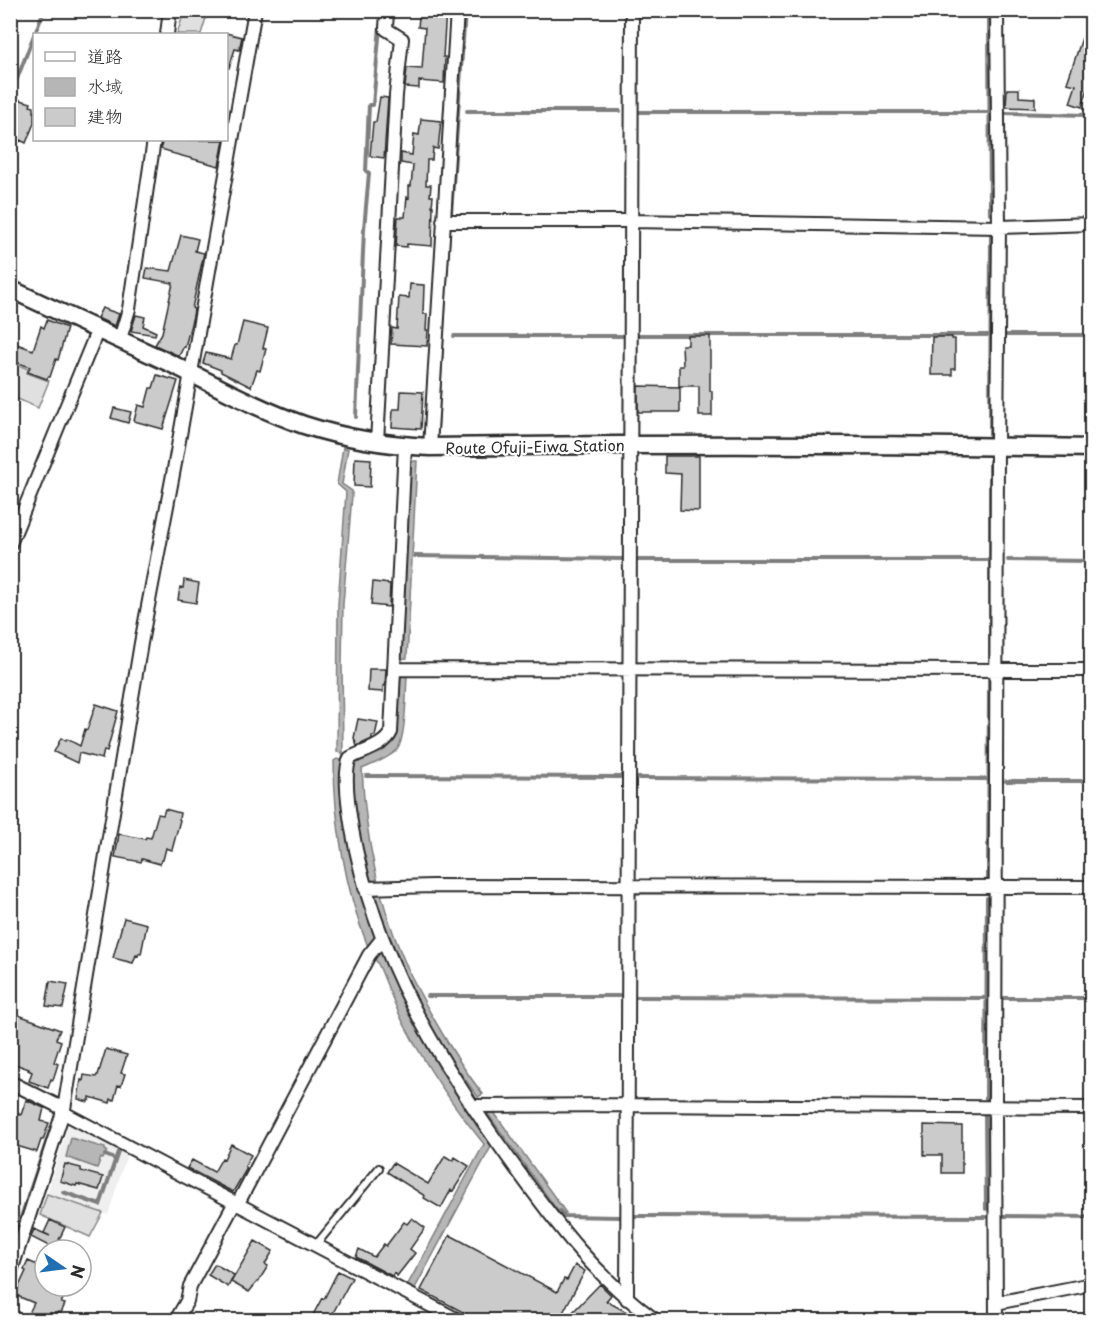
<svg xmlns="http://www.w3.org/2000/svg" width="1102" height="1331" viewBox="0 0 1102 1331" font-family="'Playpen Sans','Klee One',sans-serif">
  <rect width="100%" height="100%" fill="#fff"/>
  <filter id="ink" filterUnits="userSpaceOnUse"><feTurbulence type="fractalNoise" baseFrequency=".0167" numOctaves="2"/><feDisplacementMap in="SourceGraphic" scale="12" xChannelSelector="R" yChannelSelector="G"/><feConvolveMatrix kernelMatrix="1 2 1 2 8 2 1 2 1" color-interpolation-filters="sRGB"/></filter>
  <g filter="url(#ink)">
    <path fill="#efefef" d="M73,1125l54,29 -19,61 -61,-21 21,-68z"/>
    <path fill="#e0e0e0" stroke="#868686" stroke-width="1.5" d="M184,12l22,6 -5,16h-24z
      M11,362l17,7 -1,4 22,8 -11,27 -27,-12z
      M47,1194l56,19 -13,24 -50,-22z"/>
    <path fill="#b6b6b6" stroke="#7e7e7e" stroke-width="1.5" d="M343,447l5,2 -6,35 10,7v4l-9,109 -1,60 1,89 -6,-1 1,-148 8,-112 -9,-8z
      M413,461h4l-10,197 -8,1 11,-195z
      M407,675c-1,16 -1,67 -11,76 -9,8 -23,13 -34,18 3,65 16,131 42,191 9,21 20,42 31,61 15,26 30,51 48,73l-5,3 -28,-38 -20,-34 -14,-27 -34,-80 -20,-66 -7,-44 -2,-44c11,-7 25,-10 35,-18 15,-11 10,-51 11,-69z
      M337,759l4,1 3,52 6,41 13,49 11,34 33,71 21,41 65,95 -79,147 -7,-4 77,-142c-30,-37 -57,-76 -79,-118 -10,-19 -17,-39 -25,-58 -4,-9 -10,-16 -13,-24 -22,-55 -33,-124 -33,-183z
      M493,1111l73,102 -6,1 -73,-101z
      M71,1138l34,10v2l2,1 -4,8 -2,-1 -4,10 -31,-11z"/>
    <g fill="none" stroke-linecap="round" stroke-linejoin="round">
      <path stroke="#7e7e7e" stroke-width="4" d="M989,14l1,200
        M35,34l9,-24
        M10,82l5,2 19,-49
        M467,111h153
        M638,112h352
        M1004,113l83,2
        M451,214l14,-203
        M636,335h354
        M1006,335h82
        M454,336h168
        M356,417l8,-188 5,-56 -3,-2 3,-66h4l7,-79
        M437,430l12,-199
        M990,436l1,-201
        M990,461v197
        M415,556l207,3
        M637,560h353
        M1008,560l84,1
        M366,776l256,1
        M636,778l353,1
        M1006,781h86
        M988,879l1,-201
        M427,996h192
        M636,997l350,1
        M1004,998h88
        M986,1098l1,-200
        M985,1113l1,96
        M105,1155l10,4
        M63,1192l37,13 18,-53
        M560,1211l4,5 55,1
        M633,1216l353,1
        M1002,1216l90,1
        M10,1250l41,-122"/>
    </g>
    <path fill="#cbcbcb" stroke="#2b2b2b" stroke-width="1.5" d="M423,10h23l-3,47h2l-1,26 -25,-2v7l-14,-1 2,-19 15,1 3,-41 -7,-1 1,-10h4z
      M226,33l16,4 -3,13 -4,-1 -6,19 -3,-1z
      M1082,38l10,3v49l-4,-1 -6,18 -12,-4 6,-18 -9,-2z
      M1007,89h12v8l16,1v10l-29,-1z
      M10,97l21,6 -1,3 4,1v16l-8,20 -6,-3 -10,20z
      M380,97l8,1 -4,60 -14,-2 3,-34h3z
      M421,119l20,2 -3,28 -5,-1 -1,12h-5l-1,25h5l-1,11h3l-1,10h1l-1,40 -25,-2v3l-11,-1 2,-29h7l2,-20 2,1v-12h2l2,-21 -12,-2v-10l11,2 2,-21 5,1z
      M162,140h62l-5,26 -48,-13v-1l-10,-3z
      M181,235l17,4 -3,12 9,2 -12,55 2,1 -1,7 -8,31 -1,-1 -5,10 -24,-11 7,-12 11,-50 -28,-5 2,-10 24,3z
      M410,284l14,1 -1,29h4l-1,16h2l-1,16 -36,-2 1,-16 5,1 2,-32 10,1z
      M102,308l17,6 -4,12 -18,-8z
      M136,315l9,2 -2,9 13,6 -1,3 -24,-4z
      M47,320l20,8 -9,32 -2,-1 -6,18h-2l-1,2 -19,-7 2,-5 -20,-7v-6l4,-11 19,7 8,-24 3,2z
      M243,322l25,6 -5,20 3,1 -6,22 -3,-1 -6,17 -30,-15v-2l-18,-7 3,-10 25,6 4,-14h2z
      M688,336h22v55h2v25h-13v-30h-20v-20h4l-1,-21h6z
      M932,337h20v2h3v30h-3v6h-21z
      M157,375l21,6 -15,48 -29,-8 4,-16 7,2 5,-19h3z
      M638,386l42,1v25h-42z
      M401,391l22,1 -2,37 -29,-2 1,-18h7z
      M114,408l17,4 -3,11 -17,-5z
      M665,456h34v55l-19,-1 1,-36 -16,-1z
      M355,458l16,1 -1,28 -16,-1z
      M184,580l15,3 -3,20 -18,-3 2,-13 3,1z
      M373,582l17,2 -1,23 -18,-2z
      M369,669h17l-1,17h-2v6l-15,-1z
      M96,704l22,7 -11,40 -3,-1 -2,9 -23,-6 -2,10 -23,-11 7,-14 5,3 1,-2 13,7 5,-17 2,1z
      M358,719l20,3 -3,14h-3v3l-15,7 -3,-8z
      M165,809l15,4 -1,6 1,1 -8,30 -6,-2 -3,12h-2l-1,4 -18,-5 -1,3 -26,-5 4,-23 26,5 1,-2 5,1 7,-24 5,1z
      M124,918l23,6 -6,30 -2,-1 -1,3 -2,-1 -3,8 -20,-5z
      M50,981l18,3 -5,24 -17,-2z
      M10,1012l50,18 -4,9 5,2 -7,21 4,2 -5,16 -2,-1 -3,9 -19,-7 3,-9 -4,-2 1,-1 -17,-6 3,-9 -5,-2z
      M106,1049l21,6 -6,18 4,1 -4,12 -3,-1 -4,15 -3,-1 -1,4 -20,-6v3h-2v2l-10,-3 3,-19 2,1 1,-6 12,2 1,-2h1z
      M26,1100l18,8 -3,13 8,2 -6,17h-2l-4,12 -27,-8 4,-13 -3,-1 6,-17 4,2z
      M924,1125l38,1v47h-20v-18h-18z
      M231,1144l20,11 -6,11 2,2 -14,24 -46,-24 5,-8 22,12 8,-14 2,1z
      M445,1156l8,5 2,-4 14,9 -16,25 -2,-1 -10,18 -17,-10 1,-2 -38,-24 6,-9 35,21z
      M65,1164l16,4v3l22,6 -4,13 -22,-6 -1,2 -16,-5z
      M412,1218l13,10 -15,21 5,4 -18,23 -3,-3 -2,3 -36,-19 3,-8 15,8 10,-13 2,2 18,-24 3,2z
      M50,1220l15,7 -6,13 21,10h-33l2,-4 -18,-9 3,-8 16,7 -6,-3z
      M450,1235l107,57 7,-13 3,1 8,-15 10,6 -26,49h-81l-57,-30z
      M255,1241l18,10 -8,13 3,2 -10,16h-1l-8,10 -18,-10z
      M28,1261l17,7v18l20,9 -4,8 4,1 -4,9 -3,-1 -4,8h-14l-12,-5 6,-12 -19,-8 11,-24 -2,-1z
      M215,1264l19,11 -6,12 -20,-12z
      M338,1271l14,7 -23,42h-6l-10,-5 9,-17 2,1z
      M600,1284l11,11 -5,6 36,19h-77z"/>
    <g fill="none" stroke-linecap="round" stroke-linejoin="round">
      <g stroke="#2b2b2b" stroke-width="10">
        <path id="service" d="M315,1246l64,-78"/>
      </g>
      <g stroke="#2b2b2b" stroke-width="16">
        <path id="minor" d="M167,34l3,-24
          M443,221h186l370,6 93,-3
          M120,339l9,-30 25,-169
          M377,442l19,-347 6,-56 -16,-10 1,-19
          M405,446l-14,286c-6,14 -28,19 -41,26 -7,16 -1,53 2,71 22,128 88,235 163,338 42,58 81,110 140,153
          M430,447l27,-437
          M10,544l88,-215
          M394,669l698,1
          M365,888l68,-2 659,1
          M10,1082l54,27
          M473,1106l156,-1 463,3
          M62,1112l396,208
          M237,1205l132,-250 13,-16
          M10,1274l54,-165 77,-466 33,-174 81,-459
          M627,1299c5,-429 0,-859 5,-1289
          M996,1303l96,-19
          M176,1320l11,-19 3,-15 44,-82
          M996,1320l-1,-212 2,-662 2,-219 -2,-217"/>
      </g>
      <g stroke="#2b2b2b" stroke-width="21">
        <path id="secondary" d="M10,289c54,25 108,50 162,75 43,21 86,45 132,61 40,13 83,20 126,22 220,-3 441,-3 662,1"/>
      </g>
      <use href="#service" stroke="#fff" stroke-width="6"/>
      <use href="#minor" stroke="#fff" stroke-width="12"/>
      <use href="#secondary" stroke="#fff" stroke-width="16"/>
    </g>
  </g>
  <g text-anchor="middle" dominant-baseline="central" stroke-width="4.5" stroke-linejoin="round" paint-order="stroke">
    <g font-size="15" fill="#2b2b2b" stroke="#fff">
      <text transform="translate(535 446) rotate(-1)">Route Ofuji-Eiwa Station</text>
    </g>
  </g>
  <rect width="1102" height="1331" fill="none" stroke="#fff" stroke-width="36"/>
  <rect x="18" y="18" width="1066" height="1295" fill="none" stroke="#2b2b2b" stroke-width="2" filter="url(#ink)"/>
  <rect x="33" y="33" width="195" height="108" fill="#ffffff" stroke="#aaaaaa" stroke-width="1.5"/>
  <rect x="45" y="52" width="30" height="9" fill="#ffffff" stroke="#aaaaaa" stroke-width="1.5"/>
  <text x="87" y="63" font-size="18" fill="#2b2b2b">道路</text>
  <rect x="45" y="78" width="30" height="18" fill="#b6b6b6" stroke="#aaaaaa" stroke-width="1.5"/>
  <text x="87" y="93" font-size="18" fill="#2b2b2b">水域</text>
  <rect x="45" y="108" width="30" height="18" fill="#cbcbcb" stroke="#aaaaaa" stroke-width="1.5"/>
  <text x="87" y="123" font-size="18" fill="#2b2b2b">建物</text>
  <g transform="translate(63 1268) rotate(104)"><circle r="28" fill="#ffffff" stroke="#aaaaaa" stroke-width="1.5"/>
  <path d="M0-4.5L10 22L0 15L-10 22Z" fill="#1f6fb2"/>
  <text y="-9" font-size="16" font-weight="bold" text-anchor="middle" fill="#2b2b2b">N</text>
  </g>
</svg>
